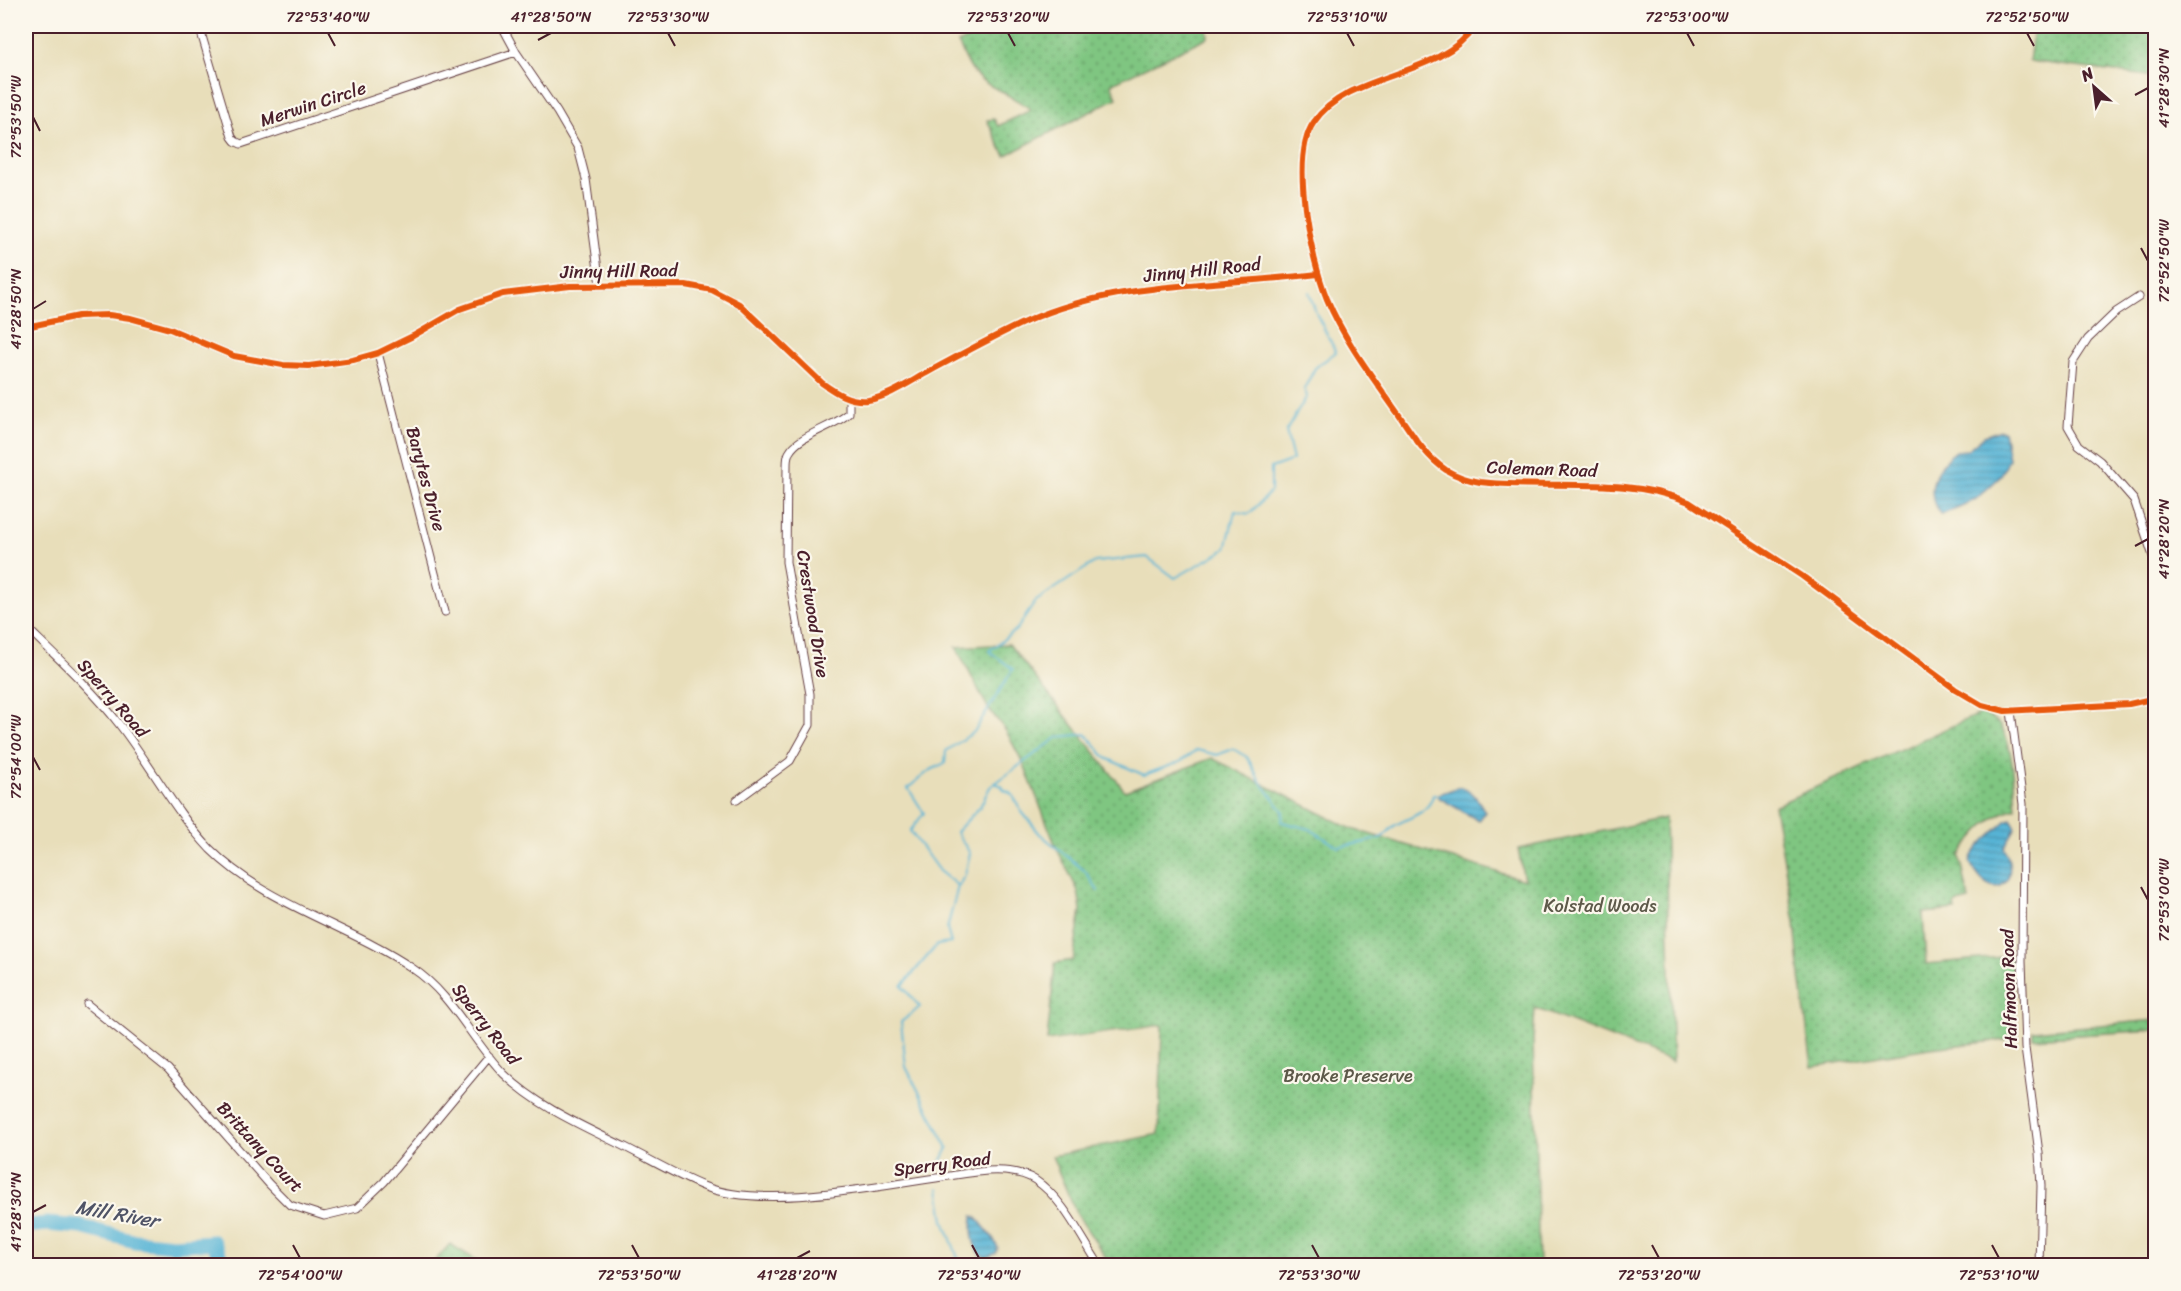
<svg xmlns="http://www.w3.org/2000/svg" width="2181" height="1291" viewBox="0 0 2181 1291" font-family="Sriracha,sans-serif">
  <defs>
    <pattern id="green-dots" width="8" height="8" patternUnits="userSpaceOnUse" patternTransform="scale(1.5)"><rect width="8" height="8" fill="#7fc681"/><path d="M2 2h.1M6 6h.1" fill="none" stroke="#6aa06a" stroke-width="1.8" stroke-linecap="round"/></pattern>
    <pattern id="water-rules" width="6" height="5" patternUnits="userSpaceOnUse" patternTransform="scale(1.5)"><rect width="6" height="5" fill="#57b4d5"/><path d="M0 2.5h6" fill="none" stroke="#4a92ad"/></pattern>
  </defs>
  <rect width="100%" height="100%" fill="#fbf7ec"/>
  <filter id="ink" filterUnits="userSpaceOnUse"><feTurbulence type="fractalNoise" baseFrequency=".0167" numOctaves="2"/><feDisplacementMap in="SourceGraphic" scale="12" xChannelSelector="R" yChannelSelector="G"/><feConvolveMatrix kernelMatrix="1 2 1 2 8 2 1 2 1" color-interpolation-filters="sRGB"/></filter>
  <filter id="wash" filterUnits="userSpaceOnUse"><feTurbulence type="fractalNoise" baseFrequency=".008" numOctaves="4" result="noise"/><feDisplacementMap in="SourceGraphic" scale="24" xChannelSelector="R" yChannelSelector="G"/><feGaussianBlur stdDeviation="1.35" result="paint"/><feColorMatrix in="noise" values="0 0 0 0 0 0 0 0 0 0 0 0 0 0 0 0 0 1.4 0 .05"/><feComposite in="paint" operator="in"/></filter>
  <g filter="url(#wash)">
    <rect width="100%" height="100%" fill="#e8deba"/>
    <path fill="url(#green-dots)" stroke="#647256" stroke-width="1.5" d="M995,26h212l1,11 -97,47 6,14 -112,58 -18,-36 7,-1 4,7 33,-16c-17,-15 -48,-23 -60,-41 -5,-8 -9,-18 -13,-26l26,-10z
      M2034,26h121v51l-126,-16z
      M1009,644l116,147 87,-33 140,71 172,51 -6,-31 147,-31 8,244 -138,-54 -2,33 6,224h-428l-35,-52 -24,-57 107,-22 3,-109 -115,16 8,-78 18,-3 8,-50 -3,-19 -21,-42 -33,-84 -18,-34 -18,-23 -32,-61z
      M1981,713c5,2 12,4 16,9 17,18 17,62 19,86 -25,6 -43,27 -56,48l9,44 -14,4 1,6 -33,3 3,51 86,-8 3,83 -85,9 -118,19 -13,-99 -4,-46 -21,-116z
      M2155,1020v10l-122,8v-7z
      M450,1244l34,21h-53z"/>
    <path fill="url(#water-rules)" stroke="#506a80" stroke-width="1.5" d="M2001,430l3,1 5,28 -8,17 -25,23 -35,16c-18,-22 -6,-49 15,-64l11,-1 17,-14z
      M1459,787c14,2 19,13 26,25l-6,9 -41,-24 1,-3z
      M2011,819l5,8 -12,21c17,32 -8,56 -29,23 -3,-5 -6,-8 -4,-13 7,-14 25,-27 36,-38z
      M973,1216l3,1 17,21 5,10 -2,5 -10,5c-14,-8 -15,-27 -13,-42z"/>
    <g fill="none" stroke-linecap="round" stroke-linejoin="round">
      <path stroke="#57b4d5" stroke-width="2" d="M2156,209l-4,11 4,12
        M995,783l7,3 2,4 8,4 10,18 18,22 45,37 13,20
        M959,885l6,-10 5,-22 -14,-21 24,-25 10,-20 68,-50 28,-3 20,24 38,17 36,-13 17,-12 20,5 16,-6 14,8 13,24 23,30 -1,11 28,7 28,18c14,-3 29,-4 42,-9 6,-2 9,-8 14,-12 14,-9 35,-12 39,-31h5
        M938,1168l10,-20 -42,-81 -5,-45 19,-15 -18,-21 35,-41 14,-2 -4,-14 11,-43 -19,-15 -29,-40 14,-18 -16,-25 21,-17 16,-8 1,-12 28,-19 39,-63 -24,-18 28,-22 19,-28 59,-39 52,-5 28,21 51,-29 9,-38 14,3 22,-23v-23l22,-8 -7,-29 21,-35 -3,-7 11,-21 21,-16 -20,-39 -7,-21
        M939,1188l5,33 17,45"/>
      <path stroke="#57b4d5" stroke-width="15" d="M26,1226l21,-2 34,3 54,14 38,4 40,-3 9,19 -1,5"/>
    </g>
  </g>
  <g filter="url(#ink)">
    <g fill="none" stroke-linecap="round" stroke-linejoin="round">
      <g stroke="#623c40" stroke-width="9">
        <path id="minor" d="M199,26l33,111 3,4 6,3 275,-92
          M502,26l14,26 41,60 21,36 8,31 14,106
          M1475,26c-36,53 -126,45 -161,96 -25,35 -3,138 13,177 17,41 46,79 72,116 13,19 27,42 47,55 10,6 22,10 34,12 70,8 143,-7 209,20l113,74 153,113 27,16 23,6 124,-7 27,-6
          M2139,297l-23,15 -28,27 -15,23 -5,64 11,19 21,16 34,39 22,65
          M26,327l52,-11 31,-1 21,3 40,11 64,27 49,9 26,1 44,-6 25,-7 35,-17 47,-27 43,-15 67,-8 116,-1 26,5 27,14 83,79c14,10 28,19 46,17 21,-3 43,-19 62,-29 32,-17 64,-35 97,-50 91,-41 195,-35 291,-47
          M378,353l67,259
          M26,627c32,31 66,62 93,97 31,40 56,88 91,125 56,56 138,76 202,119 41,27 59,72 92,106 34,33 79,52 121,73 26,13 51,28 78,39 59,24 170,1 233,-8 30,-4 72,-15 99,2 29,19 46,58 65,86
          M2011,711l12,93 -1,157 3,87 14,105 2,33 -2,80
          M737,800l53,-39 20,-36v-31l-24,-132 1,-95c0,-4 0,-11 2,-14 10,-19 44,-25 60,-40v-15
          M87,1004l81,65 101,115 21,21 34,11 33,-8 27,-26 105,-126"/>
      </g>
      <use href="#minor" stroke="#fff" stroke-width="7"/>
      <g stroke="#fbf7ec" stroke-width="10">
        <path id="cycleway" d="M1475,26c-36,53 -126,45 -161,96 -25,35 -3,138 13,177 17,41 46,79 72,116 13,19 27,42 47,55 10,6 22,10 34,12 70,8 143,-7 209,20l113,74 153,113 27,16 23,6 124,-7 27,-6
          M26,327l52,-11 31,-1 21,3 40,11 64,27 49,9 26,1 44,-6 25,-7 35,-17 47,-27 43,-15 67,-8 116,-1 26,5 27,14 83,79c14,10 28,19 46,17 21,-3 43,-19 62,-29 32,-17 64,-35 97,-50 91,-41 195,-35 291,-47"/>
      </g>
      <use href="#cycleway" stroke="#e8590c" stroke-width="6"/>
    </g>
  </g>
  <path fill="none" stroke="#4a1f2b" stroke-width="2" d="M328,33l7,13M668,33l7,13M1008,33l7,13M1347,33l7,13M1687,33l7,13M2027,33l7,13M538,40l13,-7M2135,95l13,-7M33,117l7,14M2141,248l7,13M33,309l13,-8M2135,546l13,-7M33,757l7,13M2141,887l7,13M33,1212l13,-7M293,1245l7,13M632,1245l7,13M972,1245l7,13M1312,1245l7,13M1652,1245l7,13M1992,1245l7,13M797,1258l13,-7"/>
  <g text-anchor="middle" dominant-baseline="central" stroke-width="4.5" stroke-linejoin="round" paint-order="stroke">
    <g font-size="18" fill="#4a1f2b" stroke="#fbf7ec">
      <text transform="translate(313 104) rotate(-18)">Merwin Circle</text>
      <text transform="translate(1202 270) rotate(-6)">Jinny Hill Road</text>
      <text transform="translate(619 271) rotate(-1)">Jinny Hill Road</text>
      <text transform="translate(1542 469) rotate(2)">Coleman Road</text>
      <text transform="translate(426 479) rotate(75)">Barytes Drive</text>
      <text transform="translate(813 614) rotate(81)">Crestwood Drive</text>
      <text transform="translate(113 698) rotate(49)">Sperry Road</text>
      <text transform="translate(2009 989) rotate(-92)">Halfmoon Road</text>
      <text transform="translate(486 1024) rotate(52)">Sperry Road</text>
      <text transform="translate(260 1147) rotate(47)">Brittany Court</text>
      <text transform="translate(942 1164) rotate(-7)">Sperry Road</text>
    </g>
    <g font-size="18" fill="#5d5949" stroke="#fbf7ec">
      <text x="1600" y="906">Kolstad Woods</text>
      <text x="1348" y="1076">Brooke Preserve</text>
    </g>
    <g font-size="20" font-style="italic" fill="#4f5366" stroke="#fbf7ec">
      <text transform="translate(117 1214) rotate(10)">Mill River</text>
    </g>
  </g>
  <rect width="2181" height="1291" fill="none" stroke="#fbf7ec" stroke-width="66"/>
  <g transform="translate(2094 87) rotate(332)" stroke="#fbf7ec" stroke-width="4.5" paint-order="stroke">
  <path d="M0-4.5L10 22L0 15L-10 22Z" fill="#4a1f2b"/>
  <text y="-9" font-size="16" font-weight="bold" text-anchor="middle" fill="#4a1f2b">N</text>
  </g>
  <rect x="33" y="33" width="2115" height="1225" fill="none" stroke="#4a1f2b" stroke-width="2"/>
  <g font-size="15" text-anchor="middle" fill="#4a1f2b">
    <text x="328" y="22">72°53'40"W</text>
    <text x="551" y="22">41°28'50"N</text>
    <text x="668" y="22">72°53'30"W</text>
    <text x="1008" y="22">72°53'20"W</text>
    <text x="1347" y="22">72°53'10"W</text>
    <text x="1687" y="22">72°53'00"W</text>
    <text x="2027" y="22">72°52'50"W</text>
    <text transform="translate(2164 88) rotate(-90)" y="5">41°28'30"N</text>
    <text transform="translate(16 117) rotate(-90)" y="5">72°53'50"W</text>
    <text transform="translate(2164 261) rotate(-90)" y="5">72°52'50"W</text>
    <text transform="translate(16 309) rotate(-90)" y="5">41°28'50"N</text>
    <text transform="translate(2164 539) rotate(-90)" y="5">41°28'20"N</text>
    <text transform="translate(16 757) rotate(-90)" y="5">72°54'00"W</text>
    <text transform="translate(2164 900) rotate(-90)" y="5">72°53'00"W</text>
    <text transform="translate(16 1212) rotate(-90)" y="5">41°28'30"N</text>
    <text x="300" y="1280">72°54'00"W</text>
    <text x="639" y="1280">72°53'50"W</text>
    <text x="797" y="1280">41°28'20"N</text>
    <text x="979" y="1280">72°53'40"W</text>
    <text x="1319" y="1280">72°53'30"W</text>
    <text x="1659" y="1280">72°53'20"W</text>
    <text x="1999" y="1280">72°53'10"W</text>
  </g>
</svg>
